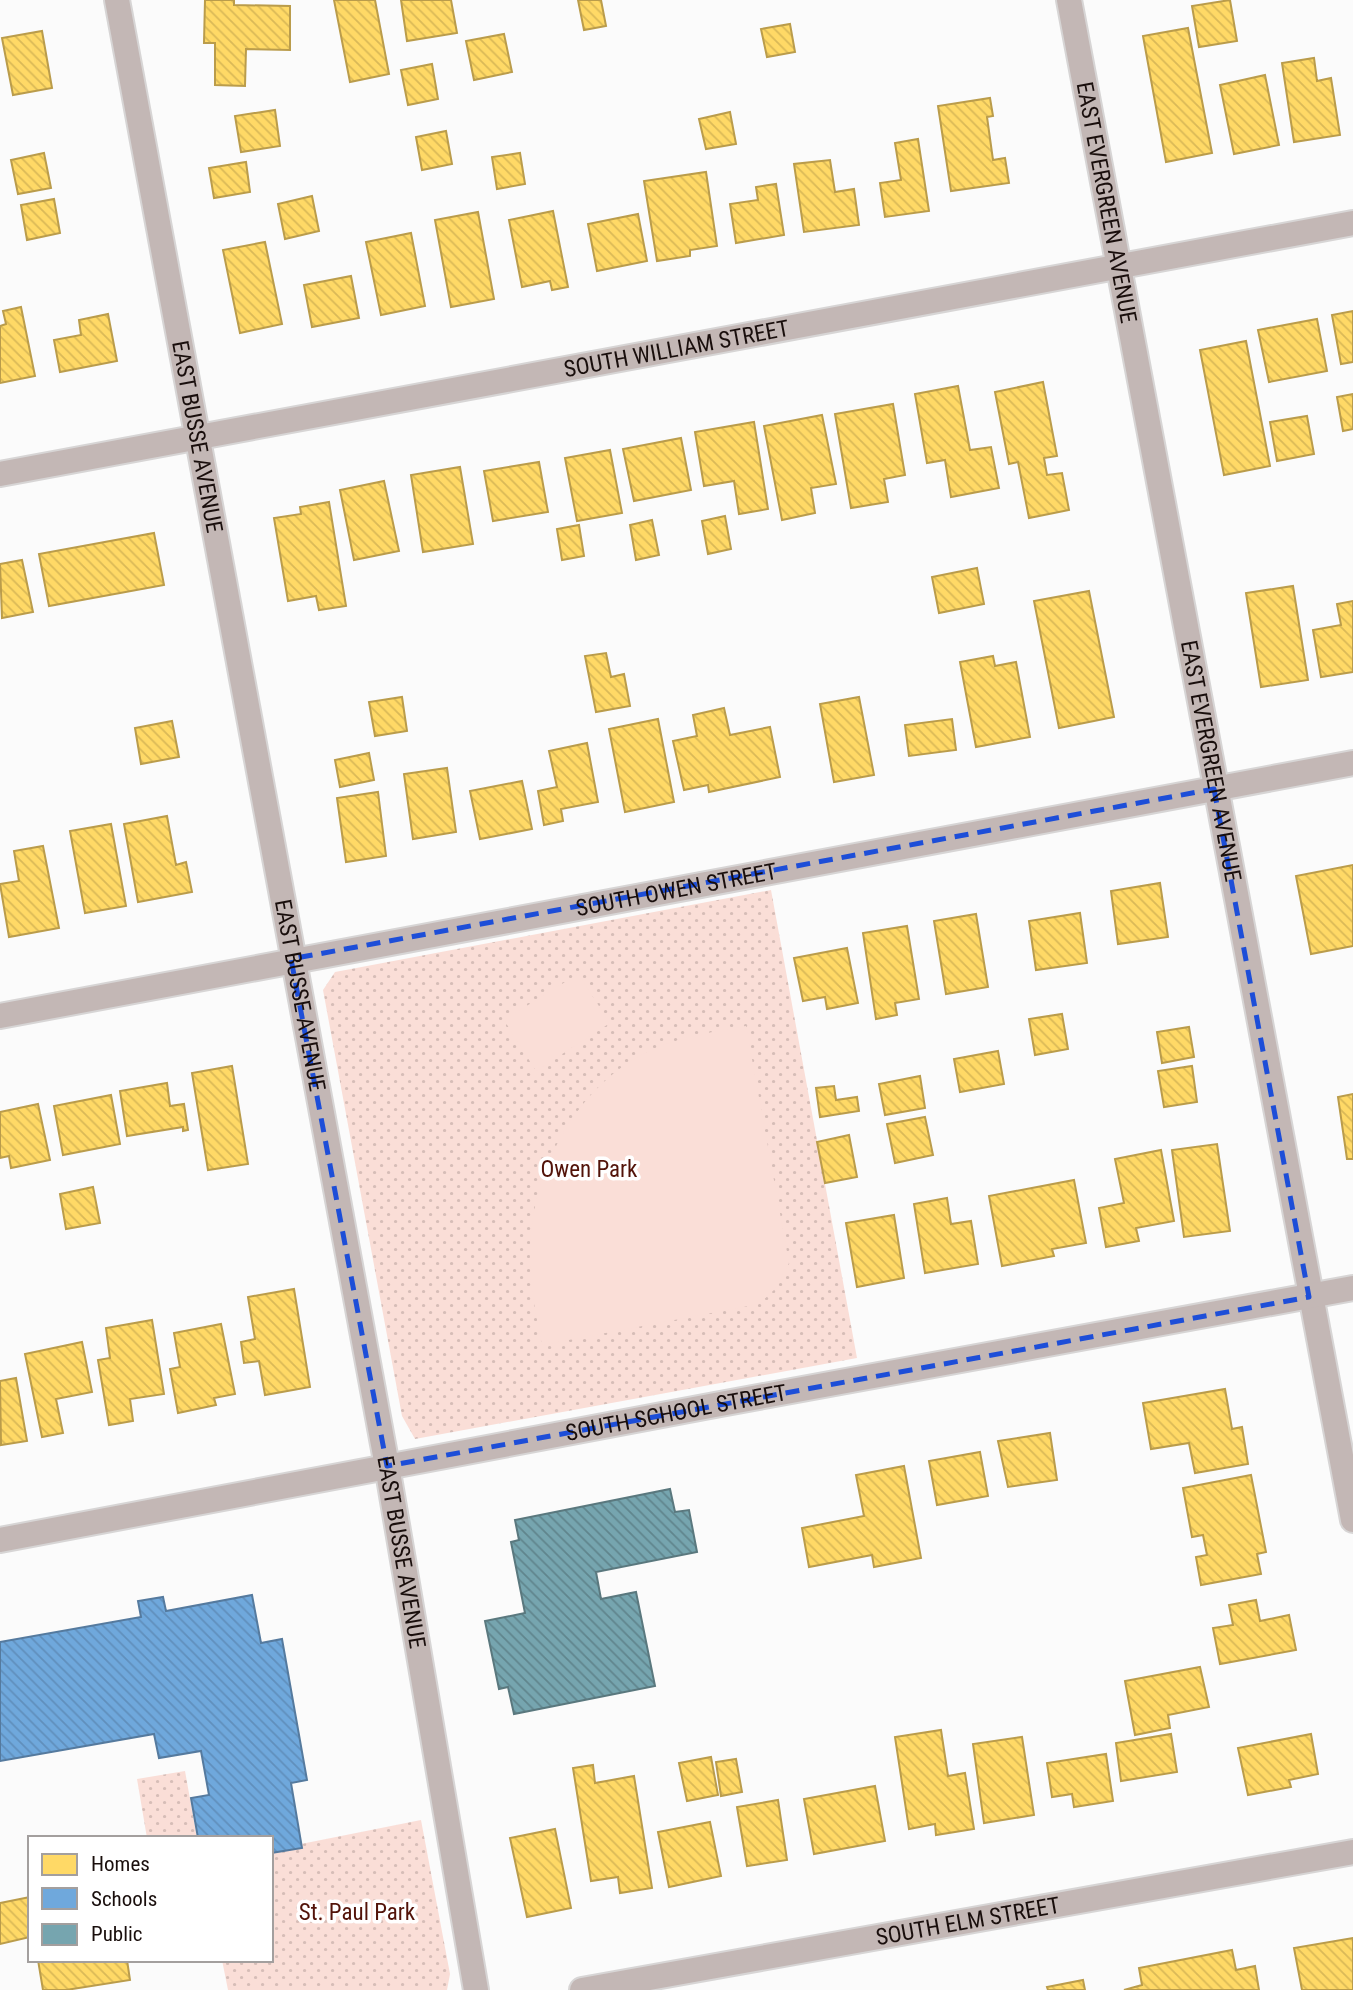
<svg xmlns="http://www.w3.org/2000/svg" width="1353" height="1990" viewBox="0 0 1353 1990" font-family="'Roboto Condensed',sans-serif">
  <defs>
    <pattern id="park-dots" width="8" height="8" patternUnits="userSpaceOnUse" patternTransform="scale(1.75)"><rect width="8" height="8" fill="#faded7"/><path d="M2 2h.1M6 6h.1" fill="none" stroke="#d6bdb7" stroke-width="1.8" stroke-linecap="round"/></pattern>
    <pattern id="homes-back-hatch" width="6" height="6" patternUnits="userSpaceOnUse" patternTransform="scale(1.75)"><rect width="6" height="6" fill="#ffd966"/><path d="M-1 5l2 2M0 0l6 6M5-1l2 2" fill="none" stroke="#dab957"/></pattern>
    <pattern id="schools-back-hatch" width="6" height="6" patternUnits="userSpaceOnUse" patternTransform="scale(1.75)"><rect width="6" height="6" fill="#6fa8dc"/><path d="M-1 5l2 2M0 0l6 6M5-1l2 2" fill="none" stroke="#608fbc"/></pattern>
    <pattern id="public-back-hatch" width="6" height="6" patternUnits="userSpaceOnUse" patternTransform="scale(1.75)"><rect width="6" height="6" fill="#76a5af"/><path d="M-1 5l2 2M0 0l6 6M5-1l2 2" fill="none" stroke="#60858d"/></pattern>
  </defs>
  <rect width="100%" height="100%" fill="#fbfbfb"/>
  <path fill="url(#park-dots)" d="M771,890l86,468 -442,81 -13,-23 -79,-426 12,-18z
    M185,1771l12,67h-50l-10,-59z
    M421,1820l29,154 -3,16h-219l-6,-30h49v-110z"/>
  <path fill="#faded7" d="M578,974l32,49 -74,48 -32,-51z
    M746,1026l43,237 -14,26 -16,15 -217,41c-6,-31 -13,-62 -12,-94 2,-77 41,-156 109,-195 33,-18 72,-24 107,-30z"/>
  <path fill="url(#homes-back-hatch)" stroke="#ba9c4b" stroke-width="2" d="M205,0h29v5l56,1v44l-44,-1 -1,37 -30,-1v-42h-11z
    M334,0h41l14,74 -39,8z
    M401,0h50l6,33 -50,8z
    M578,0h23l5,26 -22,4z
    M1230,0l7,41 -38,6 -7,-41z
    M790,24l5,28 -28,5 -6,-28z
    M1188,28l24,125 -46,9 -23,-126z
    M42,31l10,57 -39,7 -11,-57z
    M504,34l8,38 -38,8 -8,-39z
    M1314,58l3,23 14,-3 9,57 -46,7 -12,-79z
    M432,64l6,35 -30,6 -7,-35z
    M1265,75l14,70 -45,9 -14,-69z
    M990,98l3,18 -6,1 6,43 12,-2 4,25 -58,8 -13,-85z
    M275,110l5,36 -39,6 -6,-36z
    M730,112l6,32 -30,5 -7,-30z
    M446,131l6,33 -30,6 -6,-33z
    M918,139l11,72 -44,6 -5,-34 21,-3 -6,-37z
    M44,153l7,35 -33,6 -7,-34z
    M520,153l5,31 -28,5 -5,-32z
    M830,160l5,32 19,-3 5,36 -55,7 -10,-68z
    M246,162l4,30 -36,6 -5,-30z
    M706,172l11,74 -27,4v6l-33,5 -13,-80z
    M776,184l8,51 -48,8 -6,-39 28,-4 -2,-13z
    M312,196l7,35 -34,8 -7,-35z
    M54,199l6,34 -33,7 -6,-35z
    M553,211l15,76 -16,3 -2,-9 -28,6 -13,-67z
    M478,212l16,87 -43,8 -16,-87z
    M638,214l9,47 -50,10 -9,-47z
    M411,233l14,73 -44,9 -15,-73z
    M265,242l17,82 -42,9 -17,-83z
    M351,276l8,42 -47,9 -8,-42z
    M21,307l14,69 -35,7v-57l6,-2 -3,-13z
    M1353,311v51l-12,2 -9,-49z
    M108,314l9,47 -57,11 -6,-32 27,-5 -2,-15z
    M1317,319l10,52 -58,11 -11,-52z
    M1246,341l24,125 -46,9 -24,-125z
    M1043,382l14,74 -13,2 3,17 15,-2 7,37 -40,8 -11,-56 -9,2 -14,-72z
    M958,386l12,64 21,-3 8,41 -48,9 -6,-37 -18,3 -12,-69z
    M1353,394v35l-10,2 -6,-34z
    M893,404l12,71 -21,4 4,23 -37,6 -16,-94z
    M822,415l14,69 -25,4 4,25 -33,7 -18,-94z
    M1307,416l7,38 -37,7 -7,-39z
    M754,422l14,87 -29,5 -5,-33 -30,5 -9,-54z
    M681,438l10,52 -57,11 -11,-52z
    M610,450l12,63 -45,8 -12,-63z
    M539,462l9,50 -55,9 -9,-50z
    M460,467l13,77 -50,8 -12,-77z
    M384,481l15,70 -45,9 -14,-70z
    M329,502l17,104 -27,4 -3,-14 -28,5 -14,-83 27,-4 -1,-7z
    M725,516l6,33 -23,5 -6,-33z
    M652,520l7,35 -23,5 -6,-35z
    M579,525l5,31 -22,4 -5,-31z
    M154,533l10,52 -115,21 -10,-52z
    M22,560l11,52 -31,6 -2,-54z
    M977,568l7,36 -45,9 -7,-36z
    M1293,586l15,94 -47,7 -15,-94z
    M1089,591l25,126 -55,11 -25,-127z
    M1353,601v71l-32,5 -8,-47 28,-5 -4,-21z
    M606,653l5,24 13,-3 6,32 -34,6 -11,-56z
    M993,656l2,10 21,-4 14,75 -54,10 -16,-85z
    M402,697l5,34 -32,5 -6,-34z
    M859,697l15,78 -40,7 -14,-78z
    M724,708l6,27 40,-8 10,50 -71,15 -1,-7 -24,5 -11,-49 24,-5 -4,-21z
    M658,719l16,83 -49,10 -16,-83z
    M952,719l4,31 -47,6 -4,-31z
    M172,721l7,36 -38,7 -6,-36z
    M587,743l11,59 -37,7 2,12 -19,4 -6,-34 19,-4 -8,-36z
    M369,753l5,27 -34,7 -5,-27z
    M447,768l9,64 -43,7 -9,-65z
    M522,781l10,48 -52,10 -10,-48z
    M378,792l8,64 -40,6 -9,-64z
    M167,816l9,49 10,-3 6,30 -54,10 -14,-78z
    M111,824l15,82 -41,7 -15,-82z
    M43,846l16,82 -50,9 -9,-53 19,-3 -5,-30z
    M1353,865v81l-42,8 -15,-78z
    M1160,883l8,54 -50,7 -7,-53z
    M1080,913l7,50 -51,7 -7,-49z
    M976,914l12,73 -42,7 -12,-73z
    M907,926l12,73 -24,4 2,12 -21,4 -13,-86z
    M847,948l11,55 -31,6 -2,-12 -22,4 -9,-43z
    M1062,1014l6,35 -33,6 -6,-36z
    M1189,1027l5,30 -32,6 -5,-31z
    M998,1051l6,33 -44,8 -6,-33z
    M232,1066l16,98 -40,6 -16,-97z
    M1192,1066l5,36 -33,5 -6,-36z
    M920,1076l5,32 -40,7 -6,-31z
    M167,1083l3,23 14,-2 4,26 -5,1v-4l-56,9 -7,-45z
    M834,1086l2,14 21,-3 2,14 -39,6 -4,-29z
    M1353,1094v65h-6l-9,-62z
    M111,1095l9,49 -57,11 -9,-49z
    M38,1104l12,56 -39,8 -2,-12 -9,2v-46z
    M925,1117l8,38 -38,8 -8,-39z
    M849,1135l8,42 -32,6 -8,-41z
    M1217,1144l13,87 -46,6 -12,-87z
    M1161,1150l13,71 -38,7 3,13 -33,6 -7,-39 25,-5 -9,-44z
    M1074,1180l12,63 -34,6 2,7 -52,10 -13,-70z
    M93,1187l7,36 -34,6 -6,-35z
    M947,1198l4,26 20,-3 7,43 -53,9 -11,-69z
    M894,1215l10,63 -47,9 -11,-64z
    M294,1289l16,98 -45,8 -6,-34 -15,2 -3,-21 14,-3 -7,-42z
    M152,1320l12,74 -34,5 3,22 -24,4 -11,-65 12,-2 -4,-30z
    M221,1324l14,70 -21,4 2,7 -38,8 -8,-44 10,-2 -6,-34z
    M82,1342l10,50 -36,7 7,34 -21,4 -17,-83z
    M16,1378l11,63 -26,4 -1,-64z
    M1225,1389l7,40 10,-2 6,37 -53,9 -6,-30 -38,6 -8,-46z
    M1050,1433l7,47 -49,7 -10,-46z
    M980,1452l8,44 -51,9 -8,-44z
    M904,1466l17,92 -47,9 -2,-12 -63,12 -7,-39 62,-12 -8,-41z
    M1251,1475l15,77 -9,2 4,20 -60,11 -5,-28 11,-2 -4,-20 -11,2 -9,-49z
    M1256,1600l4,21 29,-6 7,35 -76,14 -7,-36 20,-3 -4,-20z
    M1200,1667l9,40 -41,8 2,13 -35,7 -10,-54z
    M941,1730l7,46 17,-3 9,56 -38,6 -1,-11 -26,5 -14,-92z
    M1171,1734l6,38 -56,9 -5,-38z
    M1311,1734l7,40 -29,6 2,7 -43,8 -10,-47z
    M1022,1737l12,78 -50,8 -11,-79z
    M1106,1754l7,47 -39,6 -2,-13 -20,3 -5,-34z
    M711,1757l7,38 -31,6 -8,-38z
    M736,1759l6,33 -21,4 -5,-34z
    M593,1765l2,18 39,-7 18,112 -32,5 -2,-16 -27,4 -18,-113z
    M875,1786l10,55 -71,13 -10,-55z
    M778,1800l9,60 -40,6 -10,-59z
    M710,1822l11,54 -52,11 -11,-55z
    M555,1829l16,79 -44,9 -17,-79z
    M30,1897v40l-30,7v-41z
    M1353,1938v52h-51l-8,-42z
    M1232,1950l4,20 19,-4 4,24h-135l18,-5 -3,-17z
    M38,1960h89l3,20 -64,10h-23z
    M1083,1980l2,10h-37l-1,-3z"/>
  <path fill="url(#schools-back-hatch)" stroke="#557a9e" stroke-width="2" d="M252,1595l9,48 21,-4 25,141 -16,3 11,65 -31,5v-15h-73l-7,-40 18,-3 -8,-44 -42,7 -5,-24 -154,27v-119l141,-25 -3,-16 25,-4 3,14z"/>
  <path fill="url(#public-back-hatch)" stroke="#5a787e" stroke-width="2" d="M670,1489l5,23 14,-2 8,42 -101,20 5,27 35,-7 19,94 -141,28 -6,-27 -9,2 -14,-68 40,-8 -14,-71 8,-2 -4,-20z"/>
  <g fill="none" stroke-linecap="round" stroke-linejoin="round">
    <g stroke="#d7d5d5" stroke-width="28">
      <g id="minor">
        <path id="s1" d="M117,0l270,1466 89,524"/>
        <path id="s2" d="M1069,0l284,1520"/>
        <path id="s3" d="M0,474l1353,-251"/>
        <path id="s4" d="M0,1016l1353,-253"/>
        <path id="s5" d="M0,1540l715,-135 638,-117"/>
        <path id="s6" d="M582,1990l771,-138"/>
      </g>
    </g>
    <use href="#minor" stroke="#c3b7b5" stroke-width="24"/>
  </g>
  <path fill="none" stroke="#1d4ed8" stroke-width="5" stroke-dasharray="14 9" stroke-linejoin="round" d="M1214,789l95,508 -922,169 -96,-507z"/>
  <g text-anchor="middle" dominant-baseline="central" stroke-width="7" stroke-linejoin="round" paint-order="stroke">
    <g font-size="23" fill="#190e0c" stroke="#fff">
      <text stroke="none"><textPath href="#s2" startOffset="206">EAST EVERGREEN AVENUE</textPath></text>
      <text stroke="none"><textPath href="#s3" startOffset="688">SOUTH WILLIAM STREET</textPath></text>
      <text stroke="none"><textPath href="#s1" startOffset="444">EAST BUSSE AVENUE</textPath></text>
      <text stroke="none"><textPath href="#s2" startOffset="774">EAST EVERGREEN AVENUE</textPath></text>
      <text stroke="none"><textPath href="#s4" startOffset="688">SOUTH OWEN STREET</textPath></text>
      <text stroke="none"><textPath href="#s1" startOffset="1012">EAST BUSSE AVENUE</textPath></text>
      <text stroke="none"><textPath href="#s5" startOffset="688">SOUTH SCHOOL STREET</textPath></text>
      <text stroke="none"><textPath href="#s1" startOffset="1578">EAST BUSSE AVENUE</textPath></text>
      <text stroke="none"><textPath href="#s6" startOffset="392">SOUTH ELM STREET</textPath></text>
    </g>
    <g font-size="23" fill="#521309" stroke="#fff">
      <text x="589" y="1169">Owen Park</text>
      <text x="357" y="1912">St. Paul Park</text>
    </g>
  </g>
  <rect x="28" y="1836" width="245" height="126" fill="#ffffff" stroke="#a39f9e" stroke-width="2"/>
  <rect x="42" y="1854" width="35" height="21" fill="#ffd966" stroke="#a39f9e" stroke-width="2"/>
  <text x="91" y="1871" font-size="21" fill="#190e0c">Homes</text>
  <rect x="42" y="1888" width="35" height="21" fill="#6fa8dc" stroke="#a39f9e" stroke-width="2"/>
  <text x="91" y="1906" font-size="21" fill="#190e0c">Schools</text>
  <rect x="42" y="1924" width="35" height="21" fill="#76a5af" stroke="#a39f9e" stroke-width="2"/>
  <text x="91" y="1941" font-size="21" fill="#190e0c">Public</text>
</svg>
